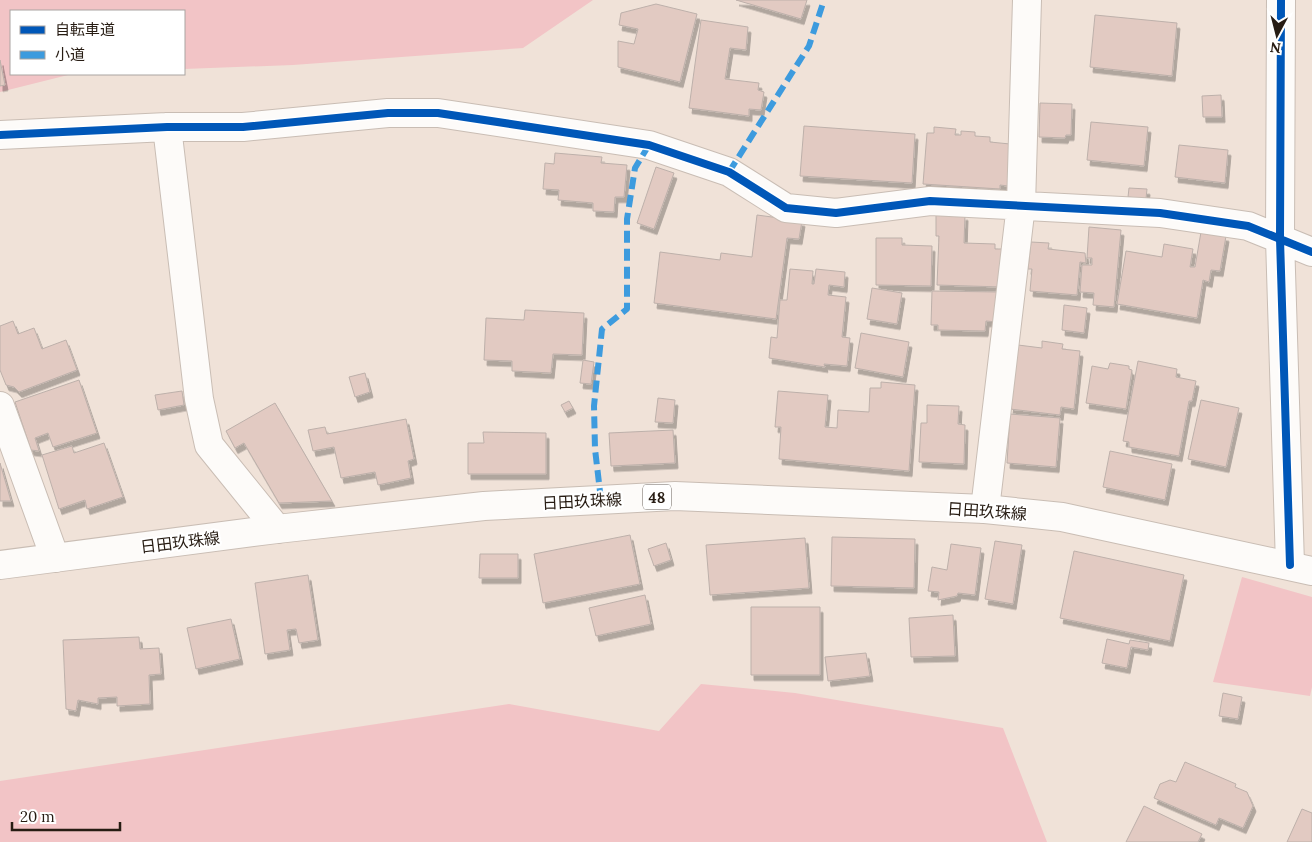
<svg xmlns="http://www.w3.org/2000/svg" width="1312" height="842" viewBox="0 0 1312 842" font-family="Lora,'Noto Sans JP',serif">
  <defs>
    <filter id="shadow"><feDropShadow dx="3" dy="5.5" stdDeviation="0" flood-color="#0004"/></filter>
  </defs>
  <rect width="100%" height="100%" fill="#f0e2d8"/>
  <path fill="#f2c4c6" d="M0,0h593l-70,48 -230,17 -109,4v-58h-173v63h61l-72,18z
    M1242,577l70,20v90l-2,9 -97,-14z
    M701,684l94,9 208,35 44,114h-1047v-61l509,-77 150,27z"/>
  <path fill="#e2cac2" stroke="#bdb0aa" filter="url(#shadow)" d="M736,0h71l-6,19z
    M656,4l41,10 -17,68 -62,-15v-26l16,3 4,-15 -19,-4 2,-12z
    M1095,15l82,8 -5,53 -82,-9z
    M701,20l47,7 -2,23 -16,-2 -5,31 34,4 -1,7 6,2 -3,18 -12,-1v7l-60,-8z
    M0,60l5,25 -5,1z
    M1221,95l1,22h-19l-1,-21z
    M1040,103l32,1 -1,31h-5l-1,3 -26,-1z
    M1091,122l57,5 -4,39 -57,-6z
    M804,126l111,8 -3,49 -112,-7z
    M934,127l22,2 -1,6h6v-4l14,1v4l15,1v5l20,2 -2,42 -8,-1v4l-77,-5 4,-51h7z
    M1179,145l49,5 -3,33 -50,-6z
    M555,153l47,4 -1,6 26,2 -3,32h-9l-1,15 -21,-1v-8l-35,-3 1,-10 -16,-1 2,-26 9,1z
    M656,167l18,6 -20,56 -17,-6z
    M1129,188l18,1 -1,10 -18,-2z
    M757,215l45,6 -3,18 -12,-1 -11,81 -122,-16 6,-51 60,8 1,-7 31,4z
    M936,215h29l-1,28 31,1v5h8l-1,38 -65,-2 2,-49h-3z
    M1089,227l32,3 -7,77 -21,-2 1,-12 -14,-1 2,-27h10v-7h-5z
    M1201,232l25,4 -6,35 -9,-1 -2,12 -6,-2 -6,38 -80,-14 9,-53 36,6 2,-13 29,5 -3,18h5z
    M876,238h26v7l30,1 -1,40 -55,-1z
    M1031,242l18,1 -1,6 37,4 1,10 -6,-1 -3,33 -47,-4 2,-22h-4z
    M790,269l23,2 -1,13h2l2,-15 29,3 -1,15 -15,-2 -1,10 18,2 -4,40 8,1 -3,28 -23,-2 1,3 -56,-9 2,-21 6,1 3,-38h7z
    M872,288l30,5 -5,31 -30,-5z
    M932,291l66,1 -1,30 -11,-1 -1,10 -47,-1v-5h-7z
    M1064,305l23,3 -3,25 -22,-3z
    M525,310l59,3 -2,42 -29,-1 -2,19 -39,-2v-10l-28,-1 2,-42 38,2z
    M13,321l5,13 16,-6 8,21 24,-9 11,30 -58,22 -5,-5 -8,-2 -6,-15v-44z
    M861,333l48,9 -6,35 -48,-9z
    M1042,341l21,3 -1,5 18,2 -6,58 -13,-2 -1,8 -50,-6 8,-64 24,3z
    M583,360l11,2 -3,22 -11,-1z
    M1138,361l39,8 -1,8 20,4 -4,20h-3l-10,55 -50,-9v-5l-6,-1z
    M1110,363l19,3v3l3,1 -6,39 -40,-6 6,-37 16,3z
    M365,373l5,19 -15,5 -6,-20z
    M79,380l18,53 -44,14 -5,-14 -13,5 4,13 -8,-1 -16,-48z
    M881,382l34,3 -6,86 -130,-12 2,-32h-6l3,-36 50,4 -3,32 12,1 1,-18 31,2 1,-24h11z
    M182,391l2,14 -26,5 -3,-15z
    M658,398l17,2 -2,23 -18,-1z
    M1201,400l38,8 -13,59 -38,-8z
    M569,401l4,7 -8,4 -4,-7z
    M275,403l57,98 -53,2 -35,-60 -9,5 -9,-17z
    M927,405l32,1 -1,18 7,1 -1,39 -45,-2 2,-39h6z
    M1010,414l50,4 -4,49 -49,-4z
    M406,419l8,40 -6,2 3,17 -33,7 -3,-13 -34,6 -7,-31 -21,4 -5,-21 17,-3 2,7z
    M673,430l2,33 -64,3 -2,-33z
    M483,432l63,1v41h-78v-31h16z
    M104,443l19,54 -36,12 -2,-9 -26,9 -17,-54 30,-9 2,7z
    M1110,451l62,13 -7,36 -62,-13z
    M0,463l11,38h-11z
    M630,535l10,49 -97,19 -9,-49z
    M832,537l83,2 -1,49 -83,-2z
    M805,538l4,50 -99,7 -4,-50z
    M995,541l27,4 -9,59 -28,-5z
    M666,543l5,17 -17,6 -6,-17z
    M951,544l30,4 -6,47 -17,-2 -1,3 -19,4 1,-8 -11,-1 4,-24 15,3z
    M1074,551l110,24 -14,66 -110,-23z
    M480,554h38v24h-39z
    M308,575l10,65 -19,3 -3,-14 -9,1 3,20 -25,4 -10,-71z
    M645,595l6,29 -55,12 -7,-28z
    M751,607h69v68h-69z
    M953,615l2,41 -44,1 -2,-39z
    M231,619l9,40 -44,10 -9,-41z
    M139,637l1,12 19,-1 2,26 -12,1 1,29 -33,2v-9l-19,1v6l-20,-4 -2,11 -10,-2 -3,-69z
    M1107,639l22,5 1,-4 19,3 -1,7 -17,-3 -4,21 -25,-5z
    M866,653l4,23 -42,5 -3,-24z
    M1223,693l19,4 -4,22 -19,-3z
    M1185,762l51,22 -1,3 12,5 6,14 -10,22 -24,-10 -3,7 -62,-27 6,-14 10,-4 6,2z
    M1144,806l58,28 -4,8h-72z
    M1302,809l10,4v29h-25z"/>
  <g fill="none" stroke-linecap="round" stroke-linejoin="round">
    <g stroke="#c9bdb4" stroke-width="30">
      <path id="minor" d="M1281,0l-1,239 10,326
        M167,127l32,272 10,46 68,84
        M0,135l167,-8h76l145,-14h50l211,32 80,27 57,36 50,5 94,-12 230,12 88,13 64,26
        M0,406l55,152
        M985,509l36,-304 6,-205"/>
    </g>
    <g stroke="#c9bdb4" stroke-width="30">
      <path id="major" d="M0,565l277,-36 207,-23 191,-10 310,13 77,8 250,54"/>
    </g>
    <use href="#minor" stroke="#fdfbf9" stroke-width="28"/>
    <use href="#major" stroke="#fdfbf9" stroke-width="28"/>
    <path stroke="#3d9bde" stroke-width="6" stroke-dasharray="12 6" stroke-linecap="butt" d="M729,172l80,-126 15,-46
      M601,500l-6,-51 -1,-43 8,-77 25,-20v-90l8,-51 14,-23"/>
    <g stroke="#fff" stroke-width="11">
      <path id="cycleway" d="M1281,0l-1,239 10,326
        M0,135l167,-8h76l145,-14h50l211,32 80,27 57,36 50,5 94,-12 230,12 88,13 64,26"/>
    </g>
    <use href="#cycleway" stroke="#0057b8" stroke-width="8"/>
  </g>
  <g text-anchor="middle" dominant-baseline="central" stroke-width="4.5" stroke-linejoin="round" paint-order="stroke">
    <rect fill="#fff" stroke="#68605a" stroke-width="1" x="643" y="484.5" width="28" height="25" rx="4"/>
    <g font-size="15" font-weight="bold" fill="#271c13">
      <text x="657" y="497">48</text>
    </g>
    <g font-size="16" fill="#271c13" stroke="#fff">
      <text transform="translate(582 501) rotate(-3)">日田玖珠線</text>
      <text transform="translate(987 511) rotate(4)">日田玖珠線</text>
      <text transform="translate(180 542) rotate(-7)">日田玖珠線</text>
    </g>
  </g>
  <rect x="10" y="10" width="175" height="65" fill="#ffffff" stroke="#a9a4a1"/>
  <rect x="20" y="26" width="25" height="8" fill="#0057b8" stroke="#a9a4a1"/>
  <text x="55" y="35" font-size="15" fill="#271c13">自転車道</text>
  <rect x="20" y="51" width="25" height="8" fill="#3d9bde" stroke="#a9a4a1"/>
  <text x="55" y="60" font-size="15" fill="#271c13">小道</text>
  <g transform="translate(1277 35) rotate(187)" stroke="#ffffff" stroke-width="4" paint-order="stroke">
  <path d="M0-4L9 19L0 12L-9 19Z" fill="#271c13"/>
  <text y="-8" font-size="14" font-weight="bold" text-anchor="middle" fill="#271c13">N</text>
  </g>
  <path d="M12 822v8h108v-8" fill="none" stroke="#271c13" stroke-width="2.5"/>
  <text x="20" y="822" font-size="15" fill="#271c13" stroke="#ffffff" stroke-width="4" paint-order="stroke">20 m</text>
</svg>
